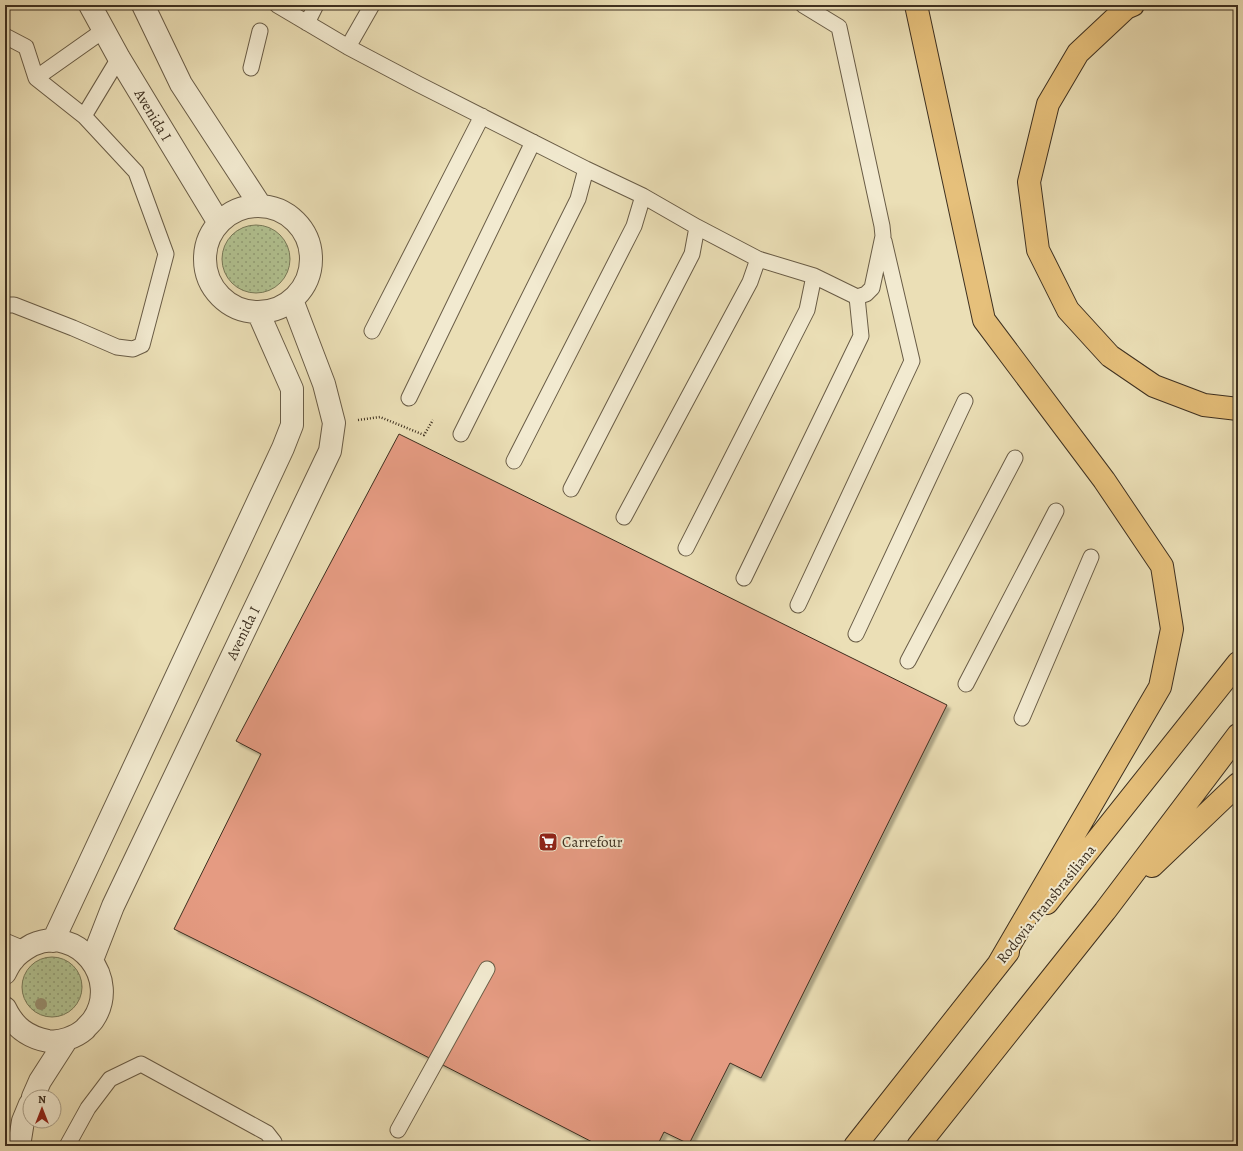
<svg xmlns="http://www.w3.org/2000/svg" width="1243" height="1151" viewBox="0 0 1243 1151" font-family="Alegreya,serif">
  <defs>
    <pattern id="grass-dots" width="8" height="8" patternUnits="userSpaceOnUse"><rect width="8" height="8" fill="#b2c392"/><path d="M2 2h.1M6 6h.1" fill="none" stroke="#929f77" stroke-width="1.8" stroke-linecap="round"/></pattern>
    <filter id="shadow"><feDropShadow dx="3.5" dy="3.5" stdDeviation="1" flood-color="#0004"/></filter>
  </defs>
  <rect width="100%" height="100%" fill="#ebdfb6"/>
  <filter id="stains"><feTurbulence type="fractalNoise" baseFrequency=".005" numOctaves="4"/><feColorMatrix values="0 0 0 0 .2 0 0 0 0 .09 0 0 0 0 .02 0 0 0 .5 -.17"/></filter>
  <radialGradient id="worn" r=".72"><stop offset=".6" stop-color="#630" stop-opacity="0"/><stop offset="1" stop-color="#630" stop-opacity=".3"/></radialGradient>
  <path fill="url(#grass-dots)" stroke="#787a59" d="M222 259a34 34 0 1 1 68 0a34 34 0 1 1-68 0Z
    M22 987a30 30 0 1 1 60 0a30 30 0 1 1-60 0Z"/>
  <path fill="#e59b82" stroke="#3e3020" filter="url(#shadow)" d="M399,434l548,271 -186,373 -31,-15 -41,81 -25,-12 -7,14h-57l-291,-150 -135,-67 87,-175 -25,-13z"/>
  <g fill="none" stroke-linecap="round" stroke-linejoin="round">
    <g stroke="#695c46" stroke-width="17">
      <path id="service" d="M277,5l71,42 70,37 168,85 57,27 54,31 61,32 56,17 43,21 9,-3 6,-6 11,-52 -1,-10 -43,-199 -36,-22
        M307,23l9,-18
        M5,36l21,11 10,31 48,38 52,56 30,82 -24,91 -9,4 -16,-2 -44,-19 -59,-23h-9
        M348,47l24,-42
        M251,68l9,-37
        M36,78l68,-48
        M84,116l35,-58
        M372,331l110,-215
        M409,398l124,-256
        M461,434l117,-235 8,-30
        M514,461l120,-235 9,-30
        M571,489l121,-235 5,-27
        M624,517l126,-235 8,-23
        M686,548l121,-238 7,-34
        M744,578l117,-242 -4,-39
        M798,605l114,-244 -28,-120
        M856,634l109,-233
        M908,661l107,-203
        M966,684l90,-173
        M1022,718l69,-161
        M5,941l19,8
        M398,1130l89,-161
        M67,1146l21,-38 22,-29 31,-15 126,69 7,9 -2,4"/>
    </g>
    <g stroke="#695c46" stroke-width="24">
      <path id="tertiary" d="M90,5l29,53 100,165
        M143,5l38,79 79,121
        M205 259a53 53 0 1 1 106 0a53 53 0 1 1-106 0Z
        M53,941l230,-493 9,-23v-36l-34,-77
        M92,960l21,-54 217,-455 4,-28 -10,-39 -32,-84
        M5,973c2,-4 5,-10 8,-13 5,-7 12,-11 19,-15 46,-21 89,34 61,75 -2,3 -6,6 -8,9 -9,8 -25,14 -37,12 -21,-4 -34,-14 -43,-33
        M33,1097l7,-16 27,-42
        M19,1146l4,-25 7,-17"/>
    </g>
    <g stroke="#3e3020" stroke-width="24">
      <path id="motorway" d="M916,5l68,315 120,160 58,86 10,63 -12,58 -161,276
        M1133,5l-7,3 -48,45 -30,51 -19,78 9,68 30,60 42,46 44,30 50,19 34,4
        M1152,866l86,-82
        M1047,903l191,-240
        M855,1146l153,-194
        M918,1146l187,-235 133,-176"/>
    </g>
    <path stroke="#3e3020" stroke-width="2.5" stroke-dasharray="1 2" stroke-linecap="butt" d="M358,420l22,-3 44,18 9,-15"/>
    <use href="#service" stroke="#f2ead0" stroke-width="15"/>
    <use href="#tertiary" stroke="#f2ead0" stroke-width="22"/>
    <use href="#motorway" stroke="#e6c07b" stroke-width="22"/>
  </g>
  <circle fill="#988f70" cx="41" cy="1004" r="6"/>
  <defs>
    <g id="supermarket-square" transform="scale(1)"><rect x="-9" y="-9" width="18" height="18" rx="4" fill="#8f2418" stroke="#f2ead0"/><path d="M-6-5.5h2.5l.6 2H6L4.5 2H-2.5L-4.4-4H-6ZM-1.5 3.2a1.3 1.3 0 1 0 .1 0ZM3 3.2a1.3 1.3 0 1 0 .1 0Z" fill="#fff"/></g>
  </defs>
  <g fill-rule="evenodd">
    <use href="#supermarket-square" x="548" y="842"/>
  </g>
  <g text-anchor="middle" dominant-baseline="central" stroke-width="4" stroke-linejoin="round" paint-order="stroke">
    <g font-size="15" fill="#3e3020" stroke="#f2ead0">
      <text transform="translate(153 115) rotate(59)">Avenida I</text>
      <text transform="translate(243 633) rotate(-64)">Avenida I</text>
      <text transform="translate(1046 904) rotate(-51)">Rodovia Transbrasiliana</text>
    </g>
    <g font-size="15" fill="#3e3020" stroke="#f2ead0" text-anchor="start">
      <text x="562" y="842">Carrefour</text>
    </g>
  </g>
  <rect width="1243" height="1151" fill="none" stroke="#ebdfb6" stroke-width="20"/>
  <rect x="6" y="6" width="1231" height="1139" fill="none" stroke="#3e3020" stroke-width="2"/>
  <rect x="10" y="10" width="1223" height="1131" fill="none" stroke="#3e3020"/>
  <g transform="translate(42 1109)"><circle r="19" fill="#f2ead0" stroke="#aaa08a"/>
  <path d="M0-3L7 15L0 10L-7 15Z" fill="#8f2418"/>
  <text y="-6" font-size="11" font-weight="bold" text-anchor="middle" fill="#3e3020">N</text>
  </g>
  <rect width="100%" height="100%" filter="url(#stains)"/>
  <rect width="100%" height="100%" fill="url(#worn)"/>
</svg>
